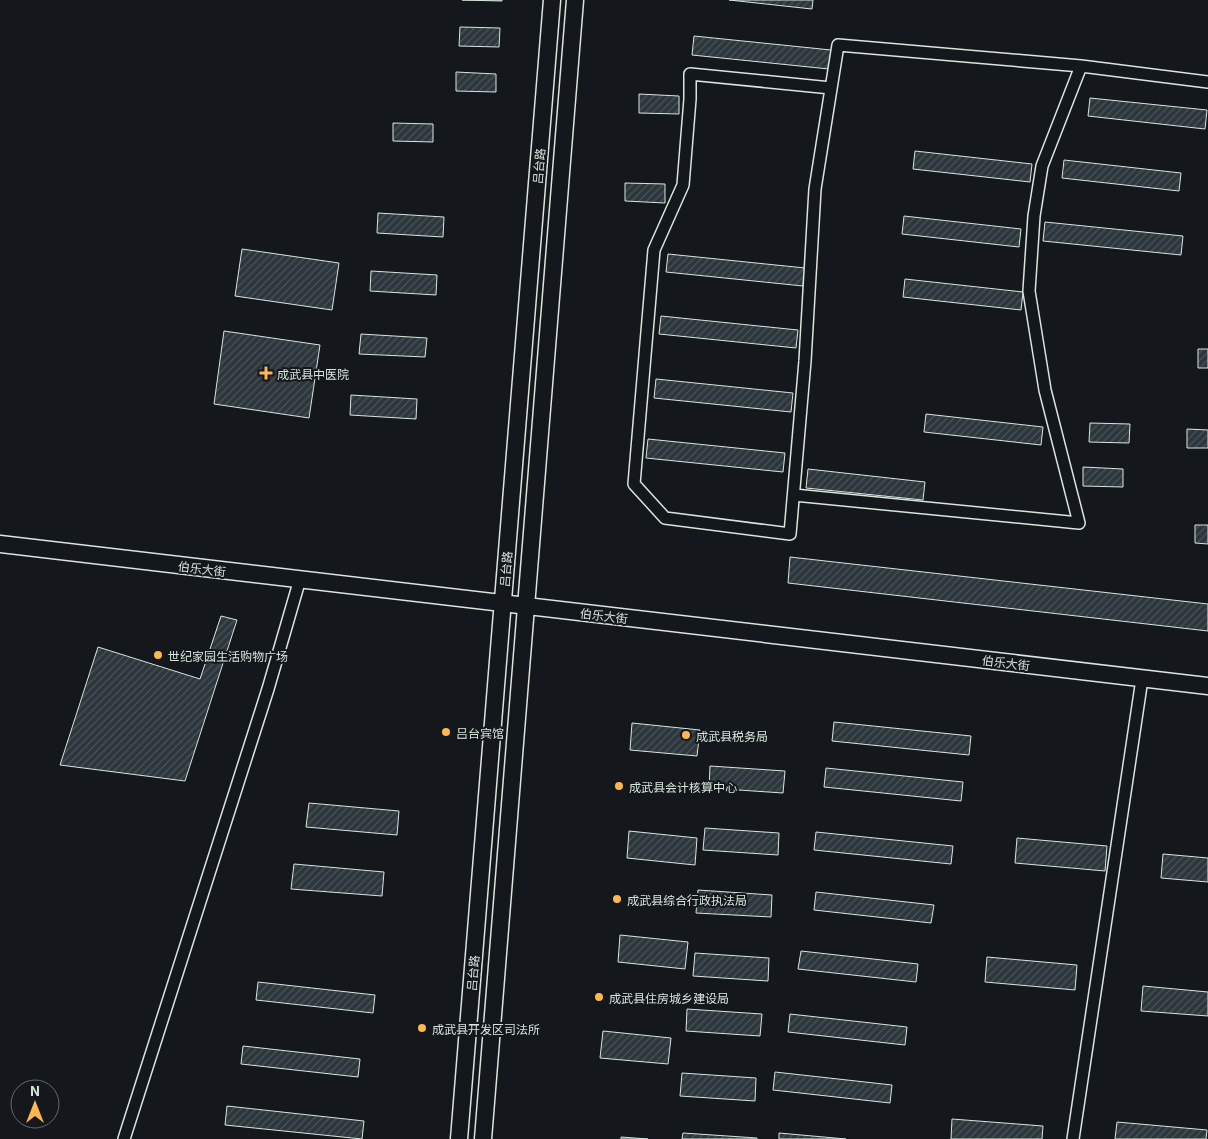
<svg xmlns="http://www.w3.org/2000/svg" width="1208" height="1139" viewBox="0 0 1208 1139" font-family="Georgia,'Noto Sans SC',serif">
  <defs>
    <pattern id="building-hatch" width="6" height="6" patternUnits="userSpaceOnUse" patternTransform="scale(1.25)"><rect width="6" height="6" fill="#2c363c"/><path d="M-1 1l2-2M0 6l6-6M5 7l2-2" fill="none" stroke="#4a5358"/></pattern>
  </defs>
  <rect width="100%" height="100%" fill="#14181c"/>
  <path fill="url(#building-hatch)" stroke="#d8e6dc" d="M462,0h40v1z
    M729,0h84l-1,9z
    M460,27l40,1 -1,19 -40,-1z
    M694,36l137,14 -2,19 -137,-14z
    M456,72l40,2v18l-40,-1z
    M639,94l40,2v18l-40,-1z
    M1090,98l117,12 -2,19 -117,-13z
    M393,123l40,1v18l-40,-1z
    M915,151l117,13 -2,18 -117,-13z
    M1064,160l117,13 -2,18 -117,-13z
    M625,183l40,1v19l-40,-2z
    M378,213l66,4 -1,20 -66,-4z
    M904,216l117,13 -2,18 -117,-13z
    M1045,222l138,14 -2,19 -138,-14z
    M242,249l97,14 -7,47 -97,-14z
    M668,254l137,14 -2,18 -137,-14z
    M371,271l66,4 -1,20 -66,-4z
    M905,279l118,13 -2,18 -118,-13z
    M661,316l137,14 -2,18 -137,-14z
    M224,331l96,14 -11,73 -95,-14z
    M361,334l66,4 -2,19 -66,-3z
    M1198,349h10v19h-10z
    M656,379l137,14 -2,19 -137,-14z
    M351,395l66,4 -1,20 -66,-4z
    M926,414l117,13 -2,18 -117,-13z
    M1090,423l40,1 -1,19 -40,-1z
    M1187,429l21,1v18h-21z
    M648,439l137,14 -2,19 -137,-14z
    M1083,467l40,2v18l-40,-1z
    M808,469l117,13 -2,18 -117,-12z
    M1195,525h13v19l-13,-1z
    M790,557l418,47v27l-420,-48z
    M221,616l16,4 -52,161 -125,-16 38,-118 102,32z
    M834,722l137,14 -2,19 -137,-14z
    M632,723l68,7 -3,26 -67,-6z
    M710,766l75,5 -2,22 -74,-5z
    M826,768l137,14 -2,19 -137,-14z
    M309,803l90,8 -2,24 -91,-8z
    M705,828l74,5 -1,22 -75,-5z
    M629,831l68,7 -2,27 -68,-7z
    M816,832l137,14 -2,18 -137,-14z
    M1017,838l90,8 -2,25 -90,-8z
    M1163,854l45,4v24l-47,-4z
    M294,864l90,8 -2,24 -91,-7z
    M698,890l74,5 -1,22 -75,-4z
    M816,892l118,13 -3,18 -117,-13z
    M620,935l68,7 -3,27 -67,-7z
    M801,951l117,13 -2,18 -118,-13z
    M695,953l74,5 -1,23 -75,-5z
    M987,957l90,8 -2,25 -90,-8z
    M258,982l117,13 -2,18 -117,-13z
    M1143,986l65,6v24l-67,-5z
    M687,1009l75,5 -2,22 -74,-5z
    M790,1014l117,13 -2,18 -117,-13z
    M603,1031l68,7 -3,26 -68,-6z
    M243,1046l117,13 -2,18 -117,-13z
    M775,1072l117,13 -2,18 -117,-13z
    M682,1073l74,5 -1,23 -75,-5z
    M227,1106l137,15 -2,18 -137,-14z
    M952,1119l91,7 -1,13h-91z
    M1117,1122l90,8 -1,9h-91z
    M683,1133l74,5v1h-75z
    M779,1133l67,6h-67z
    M621,1137l27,2h-27z"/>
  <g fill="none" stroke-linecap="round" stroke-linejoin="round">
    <g stroke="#d8e6dc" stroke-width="14">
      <path id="street" d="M831,88l-141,-14v25l-7,86 -29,65 -20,234 31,34 125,16 15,-173 10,-172 23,-144 243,21
        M794,495l285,28 -34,-133 -16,-99 5,-75 8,-50 39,-100 127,16
        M124,1139l144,-450 32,-110
        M1073,1139l69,-460"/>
    </g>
    <g stroke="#d8e6dc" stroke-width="19">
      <path id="secondary" d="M0,544l1208,142
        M459,1139l93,-1139
        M483,1139l92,-1139"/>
    </g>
    <use href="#street" stroke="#14181c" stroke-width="11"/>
    <use href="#secondary" stroke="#14181c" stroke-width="16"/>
  </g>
  <g fill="#ffb74d" stroke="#14181c" stroke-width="2">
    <path d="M263.5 365.5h5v5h5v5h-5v5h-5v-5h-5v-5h5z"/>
    <circle cx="158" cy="655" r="5"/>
    <circle cx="446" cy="732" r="5"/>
    <circle cx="686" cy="735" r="5"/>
    <circle cx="619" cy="786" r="5"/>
    <circle cx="617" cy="899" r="5"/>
    <circle cx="599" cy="997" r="5"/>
    <circle cx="422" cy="1028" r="5"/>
  </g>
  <g text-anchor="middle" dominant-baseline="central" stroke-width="4" stroke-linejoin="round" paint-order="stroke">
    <g font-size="12" fill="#d8e6dc" stroke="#14181c">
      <text transform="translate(538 166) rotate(-85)">吕台路</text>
      <text transform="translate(202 568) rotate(7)">伯乐大街</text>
      <text transform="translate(505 569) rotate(-85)">吕台路</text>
      <text transform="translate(604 615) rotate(7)">伯乐大街</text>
      <text transform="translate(1006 662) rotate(7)">伯乐大街</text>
      <text transform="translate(472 973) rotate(-85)">吕台路</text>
    </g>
    <g font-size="12" fill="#d8e6dc" stroke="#14181c" text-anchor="start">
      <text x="277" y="373">成武县中医院</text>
      <text x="168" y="655">世纪家园生活购物广场</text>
      <text x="456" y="732">吕台宾馆</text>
      <text x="696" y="735">成武县税务局</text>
      <text x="629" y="786">成武县会计核算中心</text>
      <text x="627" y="899">成武县综合行政执法局</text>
      <text x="609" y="997">成武县住房城乡建设局</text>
      <text x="432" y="1028">成武县开发区司法所</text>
    </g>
  </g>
  <g transform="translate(35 1104)"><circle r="24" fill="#14181c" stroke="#626a69"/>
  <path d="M0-4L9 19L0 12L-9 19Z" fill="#ffb74d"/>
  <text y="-8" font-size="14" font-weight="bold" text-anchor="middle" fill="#d8e6dc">N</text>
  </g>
</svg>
